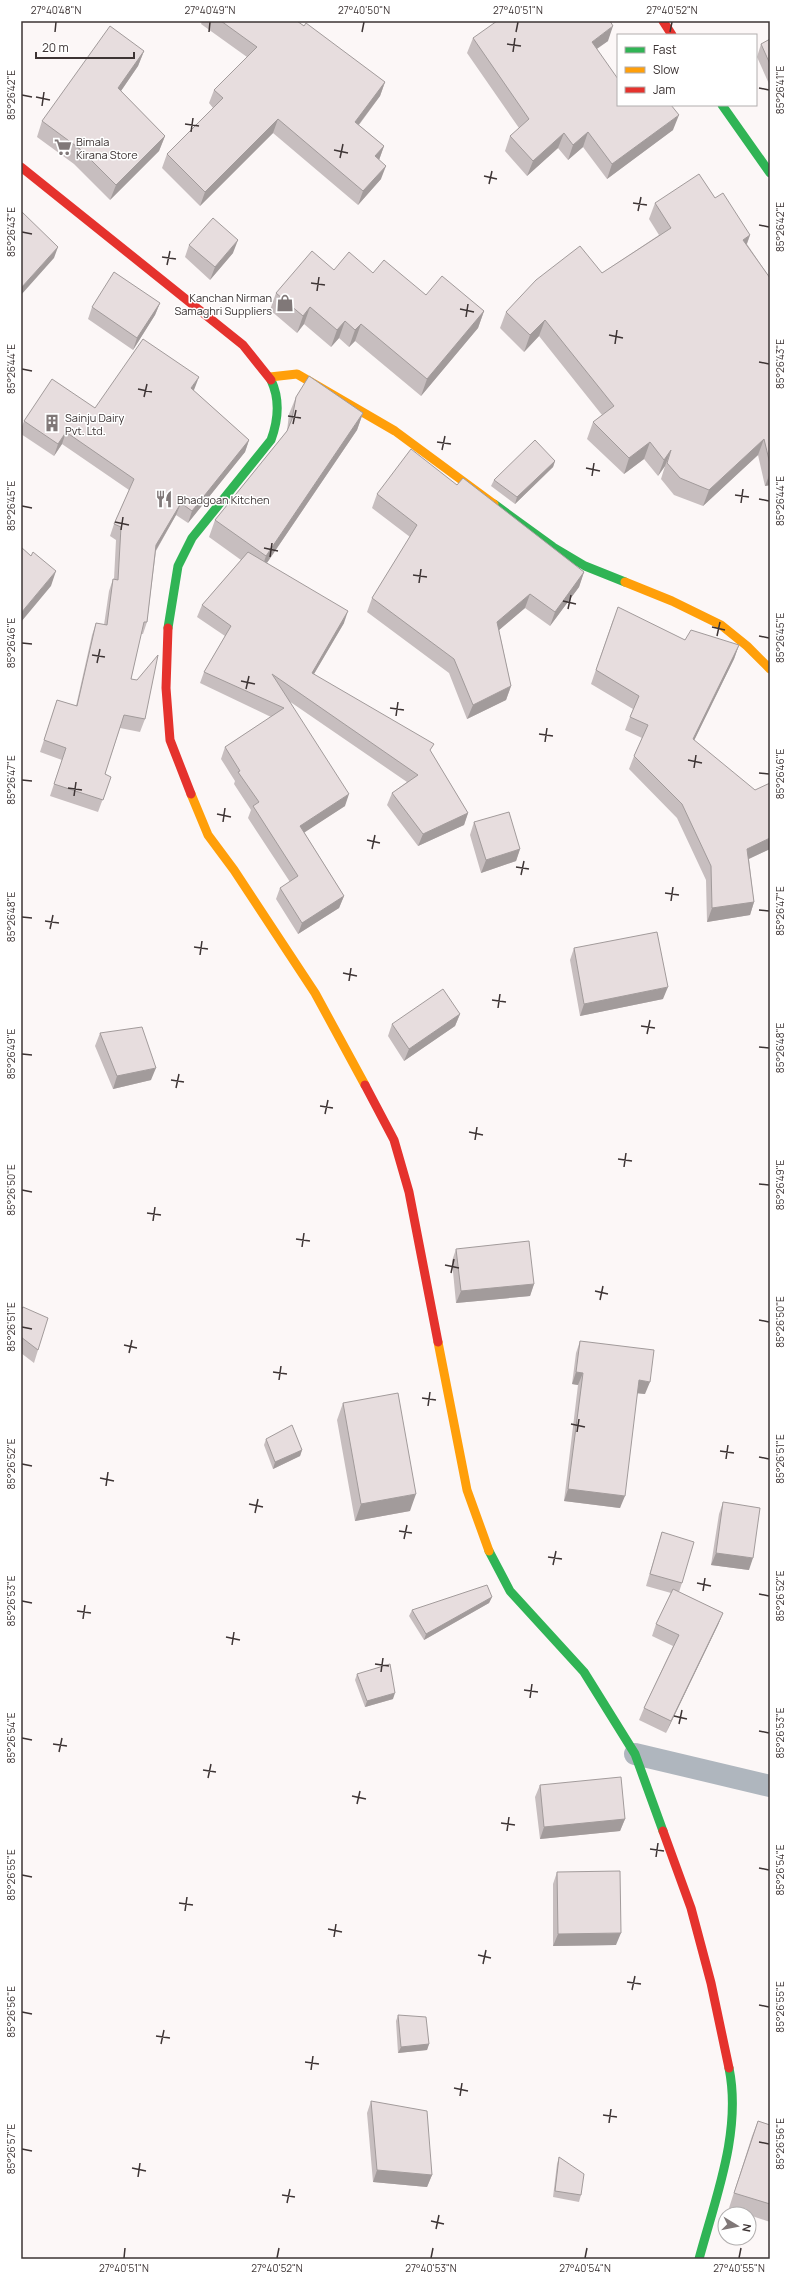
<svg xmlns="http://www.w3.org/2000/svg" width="791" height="2280" viewBox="0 0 791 2280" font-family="Manrope,sans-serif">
  <rect width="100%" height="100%" fill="#fcf7f7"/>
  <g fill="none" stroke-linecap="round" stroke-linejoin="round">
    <path stroke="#afb6be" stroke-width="22" d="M635,1754l135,32"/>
    <path stroke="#30b455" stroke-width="9" d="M722,105l48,68
      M494,504l59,43 32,19 40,16
      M168,628l10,-62 14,-28 79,-98c7,-19 9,-41 0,-60
      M489,1551l21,40 74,81 51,82 28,77
      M699,2259c16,-60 43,-127 30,-191"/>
    <path stroke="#ff9f0a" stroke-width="9" d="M270,377l27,-3 98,57 99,73
      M625,582l47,19 49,24 26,21 23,23
      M191,794l17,41 26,35 81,123 50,92
      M438,1342l29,148 22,61"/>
    <path stroke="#e5322d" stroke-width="9" d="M663,21l9,14
      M21,167l222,178 28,35
      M168,628l-2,60 4,52 21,54
      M365,1085l29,55 15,52 29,150
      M663,1831l28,77 20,75 18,85"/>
  </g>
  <path fill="#c7bebf" d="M202,21h95l88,61 -5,14 -21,29 25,21 -5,14 2,19 -23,26 -85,-72 -73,73 -38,-38 5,-14 46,-46 -4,-5 5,-13 33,-33 -46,-33z
    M473,38l135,3 -11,8 21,56 55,25 -66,49 -24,-32 -15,13 -10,-12 -31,28 -22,-25 5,-15 9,-8 -52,-75z
    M770,39v47l-13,-29 4,-13z
    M144,51l-6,15 -17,25 44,45 -6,15 -49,49 -36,-36 -37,-27 5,-16z
    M715,198l35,37 -3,9 23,34v207l-5,1 -7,-31 -55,51 -29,-11 -13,-16 4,-13 -7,10 -14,-17 -20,15 -37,-35 6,-17 9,-7 -63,-79 -15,16 -24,-24 6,-16 96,-39 57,-38 -10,-16 6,-16z
    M189,245l44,8 -23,27 -25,-23z
    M334,270l39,3 53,22 58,16 -6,17 -57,68 -66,-55 -6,6 -10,-9 -8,9 -27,-23 -7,9 -27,-23 6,-17z
    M160,303l-5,12 -22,35 -45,-31 4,-12z
    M194,390v1l55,49 -4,12 -57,71 -12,-8 -20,36 -9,71 -4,12h-2l-10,45 14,40 -5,13 -20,-4 -15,46 6,3 -13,35 -48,-16 12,-36 -22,-8 17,-52 19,6 16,-71 4,-12 8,2 5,-34 4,-12h1l2,-39 -6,-4 4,-12 15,-34 -67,-46 -8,12 -33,-22v-5l3,-8 71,-13z
    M296,397l67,16 -6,17 -90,133 77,60 -30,51 117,78 37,61 -4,12 -46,21 -31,-41 5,-12 15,-11 -118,-81 56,105 -41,26 40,64 -5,12 -41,26 -22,-35 4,-11 10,-6 -42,-64 3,-8 -17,-26 1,-3 -14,-22 4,-12 46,-30 -71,-34 4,-11 21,-36 -28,-19 5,-12 39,-45 -32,-23 6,-17 72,-89 2,-17z
    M555,461l-2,6 -38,37 -24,-18 3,-6z
    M457,485l127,87 -5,15 -29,39 -25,-18 -26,22 12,56 -5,14 -39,19 -18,-46 -82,-61 5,-14 38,-61 -38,-29 5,-14z
    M613,620l72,20 54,5 -5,14 -40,81 76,109 -21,10 5,43 -4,13 -43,7 -1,-42 -29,-62 -48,-49 5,-13 8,-18 -17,-8 8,-21 -42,-25z
    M474,822l46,27 -4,12 -35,12 -11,-38z
    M574,948l89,51 -83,17 -10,-56z
    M460,1014l-5,12 -51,35 -16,-25 4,-12z
    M100,1033l51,47 -38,9 -18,-43z
    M456,1249l78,35 -4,12 -74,7 -4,-42z
    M21,1310l17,40 -4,13 -13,-10z
    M580,1341l65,53 -8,-1 -17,115 -56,-7 14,-116 -6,-1 4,-31z
    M343,1403l67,108 -55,10 -18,-101z
    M266,1439l36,11 -2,6 -27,13 -9,-24z
    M723,1502l26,68 -38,-5 8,-51z
    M662,1532l20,51 -3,9 44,21 -5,12 -52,108 -27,-13 5,-12 29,-62 -21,-10 4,-12 15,-31 -25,-7 12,-41z
    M492,1597l-3,6 -65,37 -15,-24 3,-6z
    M357,1674l36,25 -28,8 -10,-27z
    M540,1785l85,34 -5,12 -80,8 -5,-42z
    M557,1872l59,73 -63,1v-62z
    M398,2015l31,29 -2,6 -29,3 -2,-32z
    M371,2101l61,74 -5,12 -54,-5 -6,-69z
    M758,2121l12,4v97l-21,-7v-1h-2l-18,-6 23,-72z
    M559,2157l22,38 -2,7 -26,-5 4,-33z"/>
  <path fill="#a29b9b" d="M613,26l-5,15 -22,15 6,-14z
    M144,51l-6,15 -26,38 6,-16z
    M385,82l-5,14 -30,40 5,-14z
    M679,115l-6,15 -66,49 5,-15z
    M278,119l-5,14 -73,73 5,-14z
    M588,132l-5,15 -15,13 5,-15z
    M564,133l-6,15 -31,28 6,-15z
    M165,136l-6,15 -49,49 6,-15z
    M384,146l-5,14 -4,-4z
    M386,166l-5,13 -23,26 5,-14z
    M750,235l-6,16 -1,-11z
    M238,240l-5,13 -23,27 5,-13z
    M58,247l-4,11 -33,37v-7z
    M160,303l-5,12 -22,35 4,-12z
    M310,307l-6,17 -7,9 6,-17z
    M484,311l-6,17 -57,68 6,-17z
    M545,320l-6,16 -15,16 6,-17z
    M345,321l-6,17 -8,9 6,-17z
    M361,324l-6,17 -6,6 6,-17z
    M199,377l-5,13 -7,11 4,-13z
    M363,413l-6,17 -97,143 6,-17z
    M66,432l-4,12 -8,12 4,-12z
    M764,439l-6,16 -55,51 6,-16z
    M249,440l-4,12 -57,71 4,-12z
    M650,442l-6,17 -20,15 5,-16z
    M671,450l-6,16 -7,10 6,-16z
    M555,461l-2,6 -38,37 2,-7z
    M770,473v12l-5,1z
    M181,503l-5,12 -24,42 4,-12z
    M56,571l-5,15 -30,36v-9z
    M584,572l-5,15 -29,39 5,-14z
    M530,594l-5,14 -33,28 5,-14z
    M348,611l-4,12 -36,61 4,-11z
    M739,645l-5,14 -46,94 5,-14z
    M511,686l-5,14 -39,19 6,-14z
    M349,794l-4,12 -49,32 4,-12z
    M468,813l-4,12 -46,21 5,-12z
    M770,838v11l-28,13 5,-13z
    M520,849l-4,12 -35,12 5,-13z
    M344,896l-5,12 -41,26 4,-11z
    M754,902l-4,13 -43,7 5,-14z
    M668,987l-5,12 -83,17 4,-12z
    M460,1014l-5,12 -51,35 5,-12z
    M156,1068l-5,12 -38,9 4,-13z
    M534,1284l-4,12 -74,7 5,-12z
    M576,1372l7,1 -5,12 -6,-1z
    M639,1380l11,2 -5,12 -10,-1z
    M302,1450l-2,6 -27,13 2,-7z
    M568,1489l57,7 -5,12 -56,-7z
    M416,1494l-6,17 -55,10 6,-17z
    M716,1553l37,5 -4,12 -38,-5z
    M492,1597l-3,6 -65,37 2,-6z
    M723,1613l-5,12 -52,108 5,-12z
    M395,1693l-2,6 -28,8 2,-6z
    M625,1819l-5,12 -80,8 4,-12z
    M621,1933l-5,12 -63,1 5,-12z
    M429,2044l-2,6 -29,3 3,-6z
    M377,2170l55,5 -5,12 -54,-5z"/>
  <path fill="#e7ddde" stroke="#a29b9b" d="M221,21h76l7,5 2,-3 79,59 -30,40 29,24 -9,10 11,10 -23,25 -85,-72 -73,73 -38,-38 56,-56 -9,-8 43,-43z
    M497,21h113l3,5 -21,16 26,37v26h53l8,10 -67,49 -24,-32 -15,13 -9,-12 -31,28 -23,-25 19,-17 -56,-81z
    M110,26l34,25 -26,37 47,48 -49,49 -36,-36 -38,-28z
    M770,39v25l-9,-20z
    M699,174l16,24 8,-5 27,42 -7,5 27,38v186l-6,-25 -55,51 -29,-12 -13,-15 4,-13 -7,10 -14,-18 -21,16 -36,-36 21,-16 -69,-86 -15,15 -24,-23 30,-32 44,-34 22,27 69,-45 -16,-25z
    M21,211l37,36 -37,41z
    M213,218l25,22 -23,27 -26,-22z
    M312,251l22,19 15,-18 24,21 11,-13 42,35 16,-19 42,35 -57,68 -66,-55 -6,6 -10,-9 -8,9 -27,-23 -7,9 -27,-23z
    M114,272l46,31 -23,35 -45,-31z
    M143,339l56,38 -8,11 58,52 -57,71 -11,-8 -25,42 -9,77h-3l-13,57 6,1 21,-25 -13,64 -21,-4 -19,59 6,3 -8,23 -49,-16 12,-36 -22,-8 13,-40 20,6 19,-83 11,2 6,-46 5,1 3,-53 -7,-3 20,-45 -68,-47 -8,12 -34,-23 28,-42 43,29z
    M309,376l54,37 -97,143 -51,-36 72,-89 5,-12 4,-22z
    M535,440l20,21 -38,36 -23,-17z
    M411,449l46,36 6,-7 121,94 -29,40 -25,-18 -33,28 14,64 -38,19 -19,-46 -82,-61 45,-73 -40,-31z
    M21,547l10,9 2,-4 23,19 -35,42z
    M248,552l100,59 -36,62 122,71 -4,6 38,63 -45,21 -31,-41 26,-18 -146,-101 77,120 -49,32 44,70 -42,27 -22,-35 18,-12 -45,-70 6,-4 -21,-30 2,-1 -15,-24 59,-39 -80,-36 27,-46 -29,-21z
    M618,607l67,33 6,-10 48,15 -46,94 62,51 15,-7v55l-23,11 7,53 -42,6 -1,-42 -29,-62 -48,-48 14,-31 -18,-8 9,-21 -43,-26z
    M509,812l11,37 -34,11 -12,-38z
    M657,932l11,55 -84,17 -10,-56z
    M443,989l17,25 -51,35 -17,-25z
    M142,1027l14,41 -39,8 -17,-43z
    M529,1241l5,43 -73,7 -5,-42z
    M23,1307l25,11 -10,32 -17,-13v-27z
    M580,1341l74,9 -4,32 -11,-2 -14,116 -57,-7 15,-116 -7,-1z
    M398,1393l18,101 -55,10 -18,-101z
    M292,1425l10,25 -27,12 -9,-23z
    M723,1502l37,6 -7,50 -37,-5z
    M662,1532l32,10 -12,41 -32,-9z
    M487,1585l5,12 -66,37 -14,-24z
    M673,1589l50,24 -52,108 -27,-13 35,-73 -23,-11z
    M390,1664l5,29 -28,8 -10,-27z
    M621,1777l4,42 -81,8 -4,-42z
    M620,1871l1,62 -63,1 -1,-62z
    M398,2015l28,2 3,27 -28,3z
    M371,2101l56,10 5,64 -55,-5z
    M758,2121l12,4v79l-36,-11z
    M559,2157l25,17 -3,21 -26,-4z"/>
  <path fill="none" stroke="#3d3434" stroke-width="1.5" d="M55,32l1,-10M209,32l1,-10M362,32l2,-10M516,32l2,-10M670,32l2,-10M507,44l14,2M513,52l2,-14M759,88l10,2M22,95l10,2M36,97l14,3M42,106l2,-14M185,124l14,2M191,132l2,-14M334,150l14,3M340,158l3,-14M484,176l13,3M489,184l3,-13M633,203l14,2M638,211l3,-14M759,225l10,2M22,232l10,2M162,257l14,2M167,265l3,-14M311,283l14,2M317,291l2,-14M460,309l14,3M466,317l2,-13M609,335l14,3M615,344l2,-14M759,362l10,2M22,369l10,2M138,389l14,3M144,397l3,-13M288,416l13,2M293,424l3,-14M437,442l14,2M442,450l3,-14M586,468l14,3M592,476l2,-13M735,495l14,2M759,499l10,2M741,503l2,-14M22,506l10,2M115,522l14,3M121,530l2,-13M264,548l14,3M270,557l2,-14M413,575l14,2M419,583l2,-14M563,601l13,3M568,609l3,-14M712,627l13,3M717,636l3,-14M759,636l10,2M22,643l10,1M92,655l13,2M97,663l3,-14M241,681l14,3M246,689l3,-13M390,708l14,2M396,716l2,-14M539,734l14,2M545,742l2,-14M688,760l14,3M694,768l2,-13M759,773l10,1M22,780l10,1M68,788l14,2M74,796l2,-14M217,814l14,3M223,822l2,-14M367,840l13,3M372,849l3,-14M516,867l13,2M521,875l3,-14M665,893l14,2M671,901l2,-14M759,910l10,1M22,917l10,1M45,921l14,2M50,929l3,-14M194,947l14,2M200,955l2,-14M343,973l14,3M349,981l2,-13M492,1000l14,2M498,1008l2,-14M641,1026l14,2M647,1034l3,-14M759,1047l10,1M22,1054l10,1M171,1080l13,2M176,1088l3,-14M320,1106l13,2M325,1114l3,-14M469,1132l14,3M475,1140l2,-13M618,1159l14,2M624,1167l2,-14M759,1184l10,1M22,1190l10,2M147,1213l14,2M153,1221l2,-14M296,1239l14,2M302,1247l2,-14M445,1265l14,3M451,1273l3,-14M595,1291l13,3M600,1300l3,-14M759,1320l10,2M22,1327l10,2M124,1345l13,3M129,1353l3,-13M273,1372l14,2M279,1380l2,-14M422,1398l14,2M428,1406l2,-14M571,1424l14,3M577,1432l2,-13M720,1451l14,2M759,1457l10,2M726,1459l2,-14M22,1464l10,2M100,1478l14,3M106,1486l2,-14M249,1504l14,3M255,1513l3,-14M399,1531l13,2M404,1539l3,-14M548,1557l14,2M553,1565l3,-14M697,1583l14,3M703,1591l2,-13M759,1594l10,2M22,1601l10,2M77,1611l14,2M83,1619l2,-14M226,1637l14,3M232,1645l2,-13M375,1664l14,2M381,1672l2,-14M524,1690l14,2M530,1698l2,-14M674,1716l13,3M679,1724l3,-14M759,1731l10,2M22,1738l10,2M53,1744l14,2M59,1752l3,-14M203,1770l13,2M208,1778l3,-14M352,1796l14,3M357,1804l3,-13M501,1823l14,2M507,1831l2,-14M650,1849l14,2M656,1857l2,-14M759,1868l10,2M22,1875l10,2M179,1903l14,2M185,1911l2,-14M328,1929l14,3M334,1937l2,-13M478,1955l13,3M483,1964l3,-14M627,1982l14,2M632,1990l3,-14M759,2005l10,2M22,2012l10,2M156,2036l14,2M161,2044l3,-14M305,2062l14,2M311,2070l2,-14M454,2088l14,3M460,2096l2,-13M603,2115l14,2M609,2123l2,-14M759,2142l10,2M22,2149l10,2M132,2168l14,3M138,2177l2,-14M282,2195l13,2M287,2203l3,-14M431,2221l13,3M436,2229l3,-14M124,2258l1,-10M277,2258l2,-10M431,2258l2,-10M585,2258l2,-10M739,2258l2,-10"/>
  <defs>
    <g id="supermarket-bare" transform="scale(1.38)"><path d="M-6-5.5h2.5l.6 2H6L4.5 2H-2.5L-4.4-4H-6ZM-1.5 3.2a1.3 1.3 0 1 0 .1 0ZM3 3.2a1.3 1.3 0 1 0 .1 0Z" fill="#807878" stroke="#fff" stroke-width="2.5" paint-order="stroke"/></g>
    <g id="shop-bare" transform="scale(1.38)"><path d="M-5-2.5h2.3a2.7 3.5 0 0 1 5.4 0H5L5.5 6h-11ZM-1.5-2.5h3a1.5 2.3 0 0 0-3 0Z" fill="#807878" stroke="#fff" stroke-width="2.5" paint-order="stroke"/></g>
    <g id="building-bare" transform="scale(1.38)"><path d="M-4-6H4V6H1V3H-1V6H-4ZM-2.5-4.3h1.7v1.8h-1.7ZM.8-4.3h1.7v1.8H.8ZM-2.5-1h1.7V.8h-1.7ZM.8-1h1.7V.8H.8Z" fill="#807878" stroke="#fff" stroke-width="2.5" paint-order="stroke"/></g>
    <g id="restaurant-bare" transform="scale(1.38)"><path d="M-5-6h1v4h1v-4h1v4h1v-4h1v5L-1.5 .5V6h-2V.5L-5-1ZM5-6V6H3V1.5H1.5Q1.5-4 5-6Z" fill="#807878" stroke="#fff" stroke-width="2.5" paint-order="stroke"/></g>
  </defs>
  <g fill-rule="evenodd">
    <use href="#supermarket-bare" x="63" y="147"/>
    <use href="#shop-bare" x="285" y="303"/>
    <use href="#building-bare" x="52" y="423"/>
    <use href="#restaurant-bare" x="164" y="499"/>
  </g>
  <g text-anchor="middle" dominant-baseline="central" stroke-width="3" stroke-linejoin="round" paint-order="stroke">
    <g font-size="11" fill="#3d3434" stroke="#fff" text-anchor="start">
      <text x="76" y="141">Bimala<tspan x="76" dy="13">Kirana Store</tspan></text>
      <text x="272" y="297" text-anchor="end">Kanchan Nirman<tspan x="272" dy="13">Samaghri Suppliers</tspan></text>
      <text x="65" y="417">Sainju Dairy<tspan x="65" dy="13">Pvt. Ltd.</tspan></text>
      <text x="177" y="499">Bhadgoan Kitchen</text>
    </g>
  </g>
  <rect width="791" height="2280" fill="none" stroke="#ffffff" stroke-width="44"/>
  <rect x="617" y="34" width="140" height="72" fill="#ffffff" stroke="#b1aeae"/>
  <rect x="625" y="47" width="20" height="6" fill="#30b455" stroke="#b1aeae"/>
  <text x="653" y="54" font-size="12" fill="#3d3434">Fast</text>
  <rect x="625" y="67" width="20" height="6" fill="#ff9f0a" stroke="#b1aeae"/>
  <text x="653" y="74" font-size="12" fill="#3d3434">Slow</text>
  <rect x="625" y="87" width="20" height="6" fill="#e5322d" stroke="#b1aeae"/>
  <text x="653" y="94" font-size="12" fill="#3d3434">Jam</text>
  <g transform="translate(737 2226) rotate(100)"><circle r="19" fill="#ffffff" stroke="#b1aeae"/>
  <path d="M0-3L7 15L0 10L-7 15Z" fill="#807878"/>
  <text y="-6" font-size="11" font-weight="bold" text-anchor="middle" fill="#3d3434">N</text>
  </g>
  <path d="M36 52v6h98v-6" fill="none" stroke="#3d3434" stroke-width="2"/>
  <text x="42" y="52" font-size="12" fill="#3d3434" stroke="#ffffff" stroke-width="3" paint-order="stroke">20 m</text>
  <rect x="22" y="22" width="747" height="2236" fill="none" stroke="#3d3434" stroke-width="1.5"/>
  <g font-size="10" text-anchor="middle" fill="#3d3434">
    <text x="56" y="14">27°40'48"N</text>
    <text x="210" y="14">27°40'49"N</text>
    <text x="364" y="14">27°40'50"N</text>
    <text x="518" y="14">27°40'51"N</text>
    <text x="672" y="14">27°40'52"N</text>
    <text transform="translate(780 90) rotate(-90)" y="4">85°26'41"E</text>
    <text transform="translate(11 95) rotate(-90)" y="4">85°26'42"E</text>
    <text transform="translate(780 227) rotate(-90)" y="4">85°26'42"E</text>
    <text transform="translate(11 232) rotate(-90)" y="4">85°26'43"E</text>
    <text transform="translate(780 364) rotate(-90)" y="4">85°26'43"E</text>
    <text transform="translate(11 369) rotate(-90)" y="4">85°26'44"E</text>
    <text transform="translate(780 501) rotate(-90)" y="4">85°26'44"E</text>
    <text transform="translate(11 506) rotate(-90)" y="4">85°26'45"E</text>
    <text transform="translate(780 638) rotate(-90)" y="4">85°26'45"E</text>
    <text transform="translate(11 643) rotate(-90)" y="4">85°26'46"E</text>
    <text transform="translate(780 774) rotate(-90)" y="4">85°26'46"E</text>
    <text transform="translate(11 780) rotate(-90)" y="4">85°26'47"E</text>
    <text transform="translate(780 911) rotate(-90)" y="4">85°26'47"E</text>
    <text transform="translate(11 917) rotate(-90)" y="4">85°26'48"E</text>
    <text transform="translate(780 1048) rotate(-90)" y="4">85°26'48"E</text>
    <text transform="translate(11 1054) rotate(-90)" y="4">85°26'49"E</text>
    <text transform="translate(780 1185) rotate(-90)" y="4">85°26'49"E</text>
    <text transform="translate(11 1190) rotate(-90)" y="4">85°26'50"E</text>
    <text transform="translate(780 1322) rotate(-90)" y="4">85°26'50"E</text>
    <text transform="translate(11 1327) rotate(-90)" y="4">85°26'51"E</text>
    <text transform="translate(780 1459) rotate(-90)" y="4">85°26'51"E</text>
    <text transform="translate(11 1464) rotate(-90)" y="4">85°26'52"E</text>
    <text transform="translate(780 1596) rotate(-90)" y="4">85°26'52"E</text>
    <text transform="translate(11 1601) rotate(-90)" y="4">85°26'53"E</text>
    <text transform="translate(780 1733) rotate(-90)" y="4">85°26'53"E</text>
    <text transform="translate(11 1738) rotate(-90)" y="4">85°26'54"E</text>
    <text transform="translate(780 1870) rotate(-90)" y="4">85°26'54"E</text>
    <text transform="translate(11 1875) rotate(-90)" y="4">85°26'55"E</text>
    <text transform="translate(780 2007) rotate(-90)" y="4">85°26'55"E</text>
    <text transform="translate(11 2012) rotate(-90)" y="4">85°26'56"E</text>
    <text transform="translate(780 2144) rotate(-90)" y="4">85°26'56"E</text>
    <text transform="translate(11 2149) rotate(-90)" y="4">85°26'57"E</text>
    <text x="124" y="2272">27°40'51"N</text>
    <text x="277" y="2272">27°40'52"N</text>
    <text x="431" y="2272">27°40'53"N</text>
    <text x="585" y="2272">27°40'54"N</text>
    <text x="739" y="2272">27°40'55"N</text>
  </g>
</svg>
